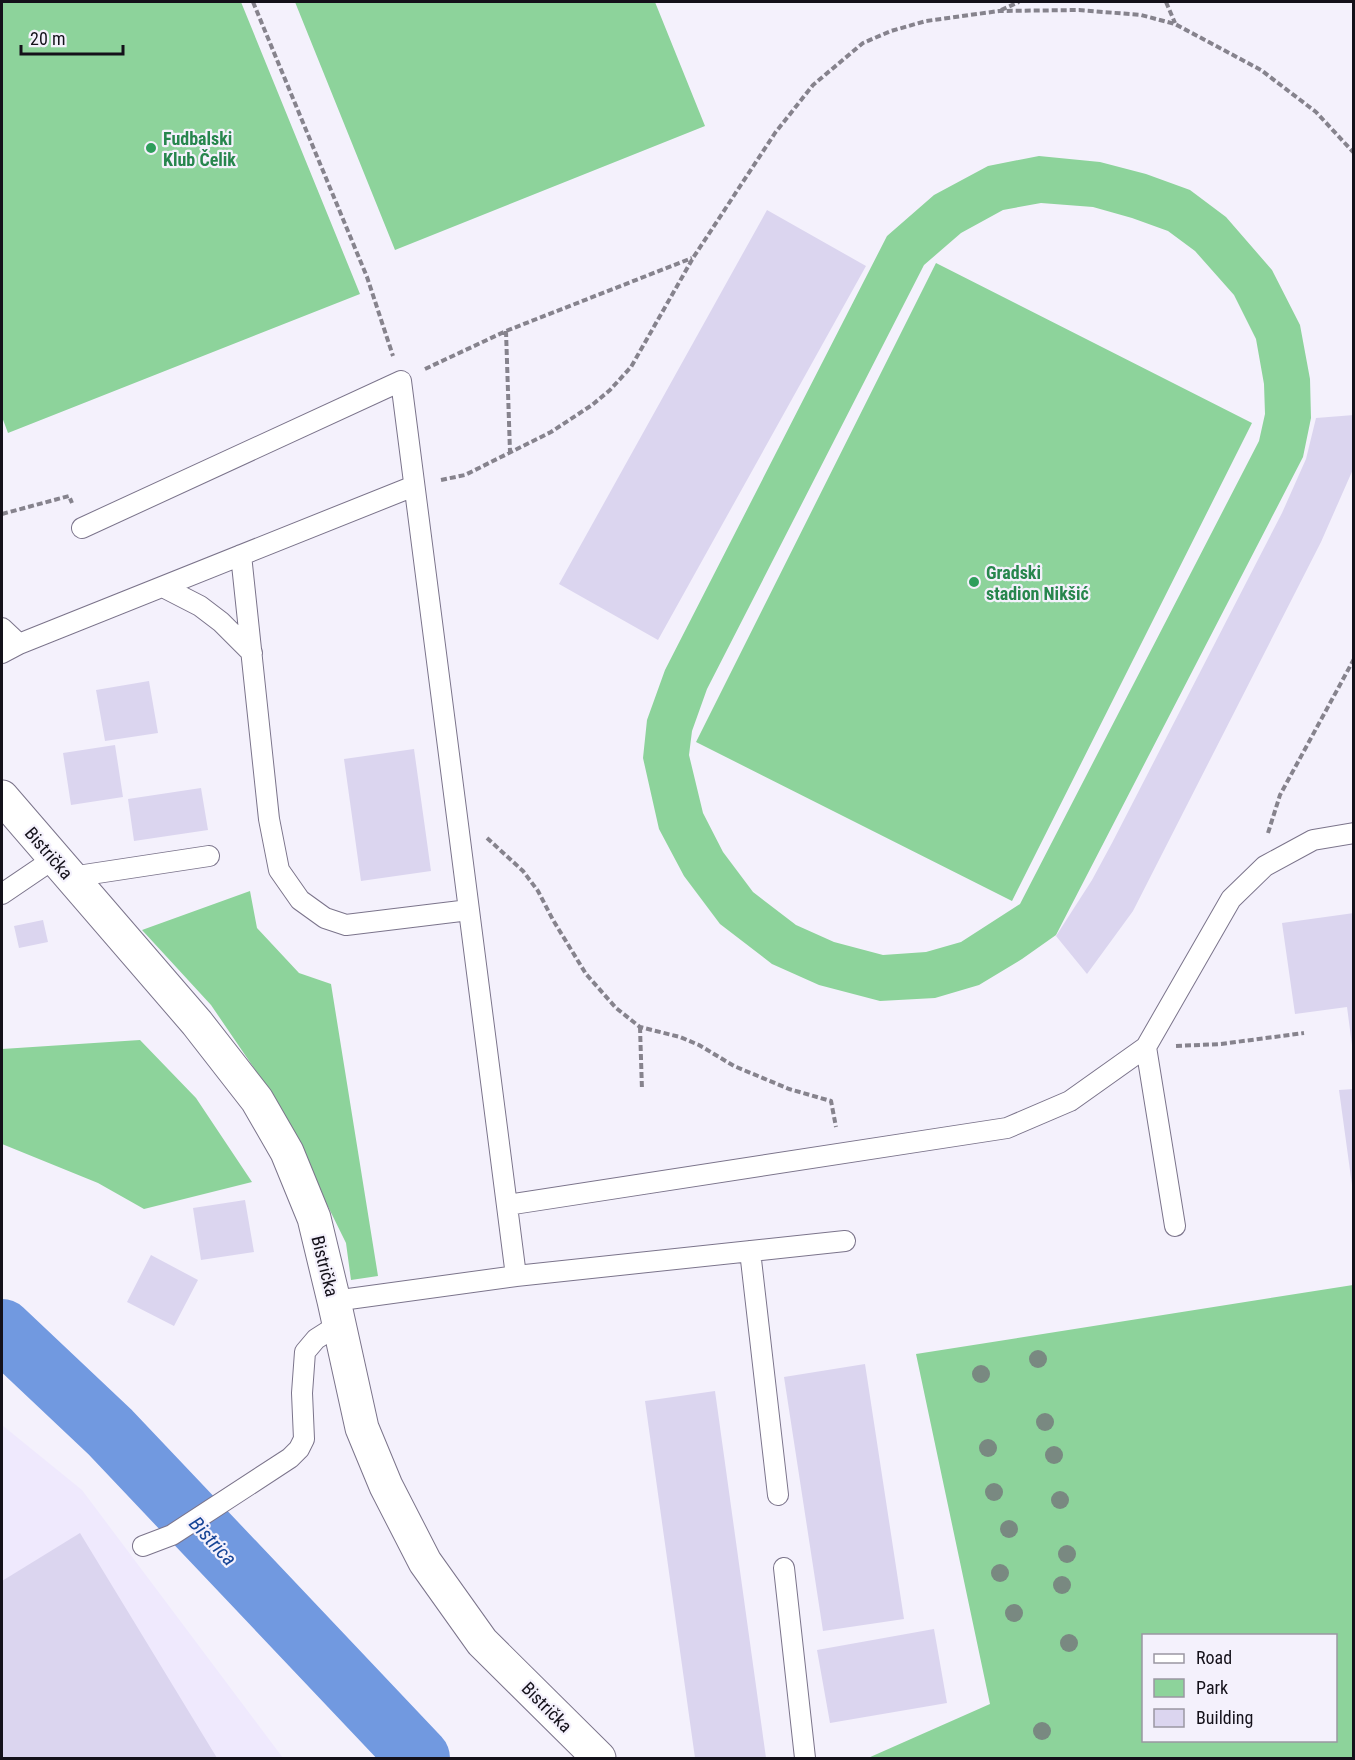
<svg xmlns="http://www.w3.org/2000/svg" width="1355" height="1760" viewBox="0 0 1355 1760" font-family="'Roboto Condensed',sans-serif">
  <rect width="100%" height="100%" fill="#f4f1fc"/>
  <path fill="#efe9fd" d="M2,1425l80,65 201,268h-281z"/>
  <path fill="#8dd39b" fill-rule="evenodd" d="M2,2h239l119,292 -352,139 -6,-16z
    M295,2h360l50,124 -310,124z
    M1039,156l61,6 46,12 44,16 36,27 46,53 28,55 10,54 1,39 -8,39 -247,478 -34,24 -43,26 -44,13 -55,3 -61,-16 -47,-21 -52,-40 -36,-48 -25,-47 -16,-71 4,-38 18,-50 222,-434 47,-41 54,-29zM1041,203l52,4 39,11 36,13 27,20 39,44 22,44 8,45 1,30 -6,27 -239,463 -59,38 -35,10 -43,3 -49,-13 -38,-17 -43,-33 -30,-40 -20,-39 -14,-58 3,-24 15,-42 217,-424 37,-32 42,-23z
    M936,263l316,160 -240,478 -316,-159z
    M250,891l7,37 42,45 32,11 47,292 -27,4 -5,-37 -71,-144 -64,-94 -69,-75z
    M140,1040l56,58 56,84 -108,27 -46,-26 -96,-39v-95z
    M1353,1285v473h-485l122,-54 -74,-350zM1144,1636h192v104h-192z"/>
  <g fill="none" stroke-linecap="round" stroke-linejoin="round">
    <path stroke="#7199e0" stroke-width="62" d="M2,1330l108,102 309,326"/>
  </g>
  <path fill="#dbd5ef" d="M767,210l99,56 -208,374 -99,-56z
    M1354,415v52l-33,75 -188,369 -46,63 -31,-38 36,-56 20,-37 170,-330 24,-54 10,-41z
    M149,681l9,52 -53,8 -9,-51z
    M115,745l8,52 -52,8 -8,-52z
    M414,749l17,122 -70,10 -17,-122z
    M201,788l7,42 -74,11 -6,-42z
    M1354,913v132h-2l-5,-38 -52,7 -13,-91z
    M43,920l5,22 -29,6 -5,-22z
    M1354,1089v96h-2l-13,-95z
    M245,1200l9,52 -53,8 -8,-52z
    M151,1255l47,25 -24,46 -47,-24z
    M865,1364l39,255 -81,12 -39,-254z
    M715,1391l51,367h-71l-50,-357z
    M80,1533l137,225h-215v-177z
    M934,1629l13,74 -117,20 -13,-73z"/>
  <g fill="none" stroke-linecap="round" stroke-linejoin="round">
    <g stroke="#7b748b" stroke-width="22">
      <path id="lane" d="M82,528l319,-147 115,895
        M241,555l28,264 10,51 21,30 25,18 21,7 123,-15
        M163,587l37,19 21,16 31,31
        M2,628l17,16
        M2,653l17,-9 395,-158
        M71,877l138,-21
        M2,894l53,-36
        M1146,1047l29,179
        M507,1205l500,-77 63,-27 76,-54 85,-148 34,-33 48,-26 41,-7
        M750,1251l28,244
        M334,1301l182,-25 329,-35
        M143,1546l29,-11 118,-77 9,-9 5,-10 -2,-46 3,-41 11,-13 22,-14
        M784,1568l21,190"/>
    </g>
    <g stroke="#7b748b" stroke-width="35">
      <path id="street" d="M2,797l195,226 60,77 30,52 27,66 20,83 28,127 24,58 39,76 57,80 117,116"/>
    </g>
    <path stroke="#86838d" stroke-width="4" stroke-dasharray="6 3" stroke-linecap="butt" d="M253,2l114,275 26,79
      M1166,2l9,21
      M1001,10l18,-8
      M506,331l4,121
      M425,369l81,-38 186,-73
      M441,480l24,-5 86,-43 41,-27 18,-15 21,-23 62,-109 82,-125 38,-48 50,-42 28,-12 35,-10 73,-10 80,-1 62,5 34,9 86,46 55,42 38,41
      M2,514l67,-18 3,7
      M1268,833l12,-38 74,-136
      M487,838l36,33 15,20 15,29 33,54 30,34 24,19 40,10 19,8 35,21 55,23 42,12 5,26
      M640,1027l2,63
      M1176,1046l45,-2 83,-11"/>
    <use href="#lane" stroke="#fff" stroke-width="20"/>
    <use href="#street" stroke="#fff" stroke-width="33"/>
  </g>
  <g fill="#798981">
    <circle cx="1038" cy="1359" r="9"/>
    <circle cx="981" cy="1374" r="9"/>
    <circle cx="1045" cy="1422" r="9"/>
    <circle cx="988" cy="1448" r="9"/>
    <circle cx="1054" cy="1455" r="9"/>
    <circle cx="994" cy="1492" r="9"/>
    <circle cx="1060" cy="1500" r="9"/>
    <circle cx="1009" cy="1529" r="9"/>
    <circle cx="1067" cy="1554" r="9"/>
    <circle cx="1000" cy="1573" r="9"/>
    <circle cx="1062" cy="1585" r="9"/>
    <circle cx="1014" cy="1613" r="9"/>
    <circle cx="1069" cy="1643" r="9"/>
    <circle cx="1042" cy="1731" r="9"/>
  </g>
  <g fill="#2e9e5b" stroke="#f4f1fc" stroke-width="2">
    <circle cx="151" cy="148" r="6"/>
    <circle cx="974" cy="582" r="6"/>
  </g>
  <g text-anchor="middle" dominant-baseline="central" stroke-width="4.5" stroke-linejoin="round" paint-order="stroke">
    <g font-size="18" font-weight="bold" fill="#27864d" stroke="#f4f1fc" text-anchor="start">
      <text x="163" y="138">Fudbalski<tspan x="163" dy="21">Klub Čelik</tspan></text>
      <text x="986" y="572">Gradski<tspan x="986" dy="21">stadion Nikšić</tspan></text>
    </g>
    <g font-size="18" fill="#14111a" stroke="#f4f1fc">
      <text transform="translate(49 853) rotate(49)">Bistrička</text>
      <text transform="translate(325 1266) rotate(76)">Bistrička</text>
      <text transform="translate(547 1707) rotate(45)">Bistrička</text>
    </g>
    <g font-size="20" font-style="italic" fill="#164496" stroke="#f4f1fc">
      <text transform="translate(213 1541) rotate(47)">Bistrica</text>
    </g>
  </g>
  <rect width="1355" height="1760" fill="none" stroke="#14111a" stroke-width="6"/>
  <rect x="1142" y="1634" width="195" height="108" fill="#f4f1fc" stroke="#9a97a2" stroke-width="1.5"/>
  <rect x="1154" y="1654" width="30" height="9" fill="#ffffff" stroke="#9a97a2" stroke-width="1.5"/>
  <text x="1196" y="1664" font-size="18" fill="#14111a">Road</text>
  <rect x="1154" y="1679" width="30" height="18" fill="#8dd39b" stroke="#9a97a2" stroke-width="1.5"/>
  <text x="1196" y="1694" font-size="18" fill="#14111a">Park</text>
  <rect x="1154" y="1709" width="30" height="18" fill="#dbd5ef" stroke="#9a97a2" stroke-width="1.5"/>
  <text x="1196" y="1724" font-size="18" fill="#14111a">Building</text>
  <path d="M21 45v9h102v-9" fill="none" stroke="#14111a" stroke-width="3"/>
  <text x="30" y="45" font-size="18" fill="#14111a" stroke="#f4f1fc" stroke-width="4.5" paint-order="stroke">20 m</text>
</svg>
